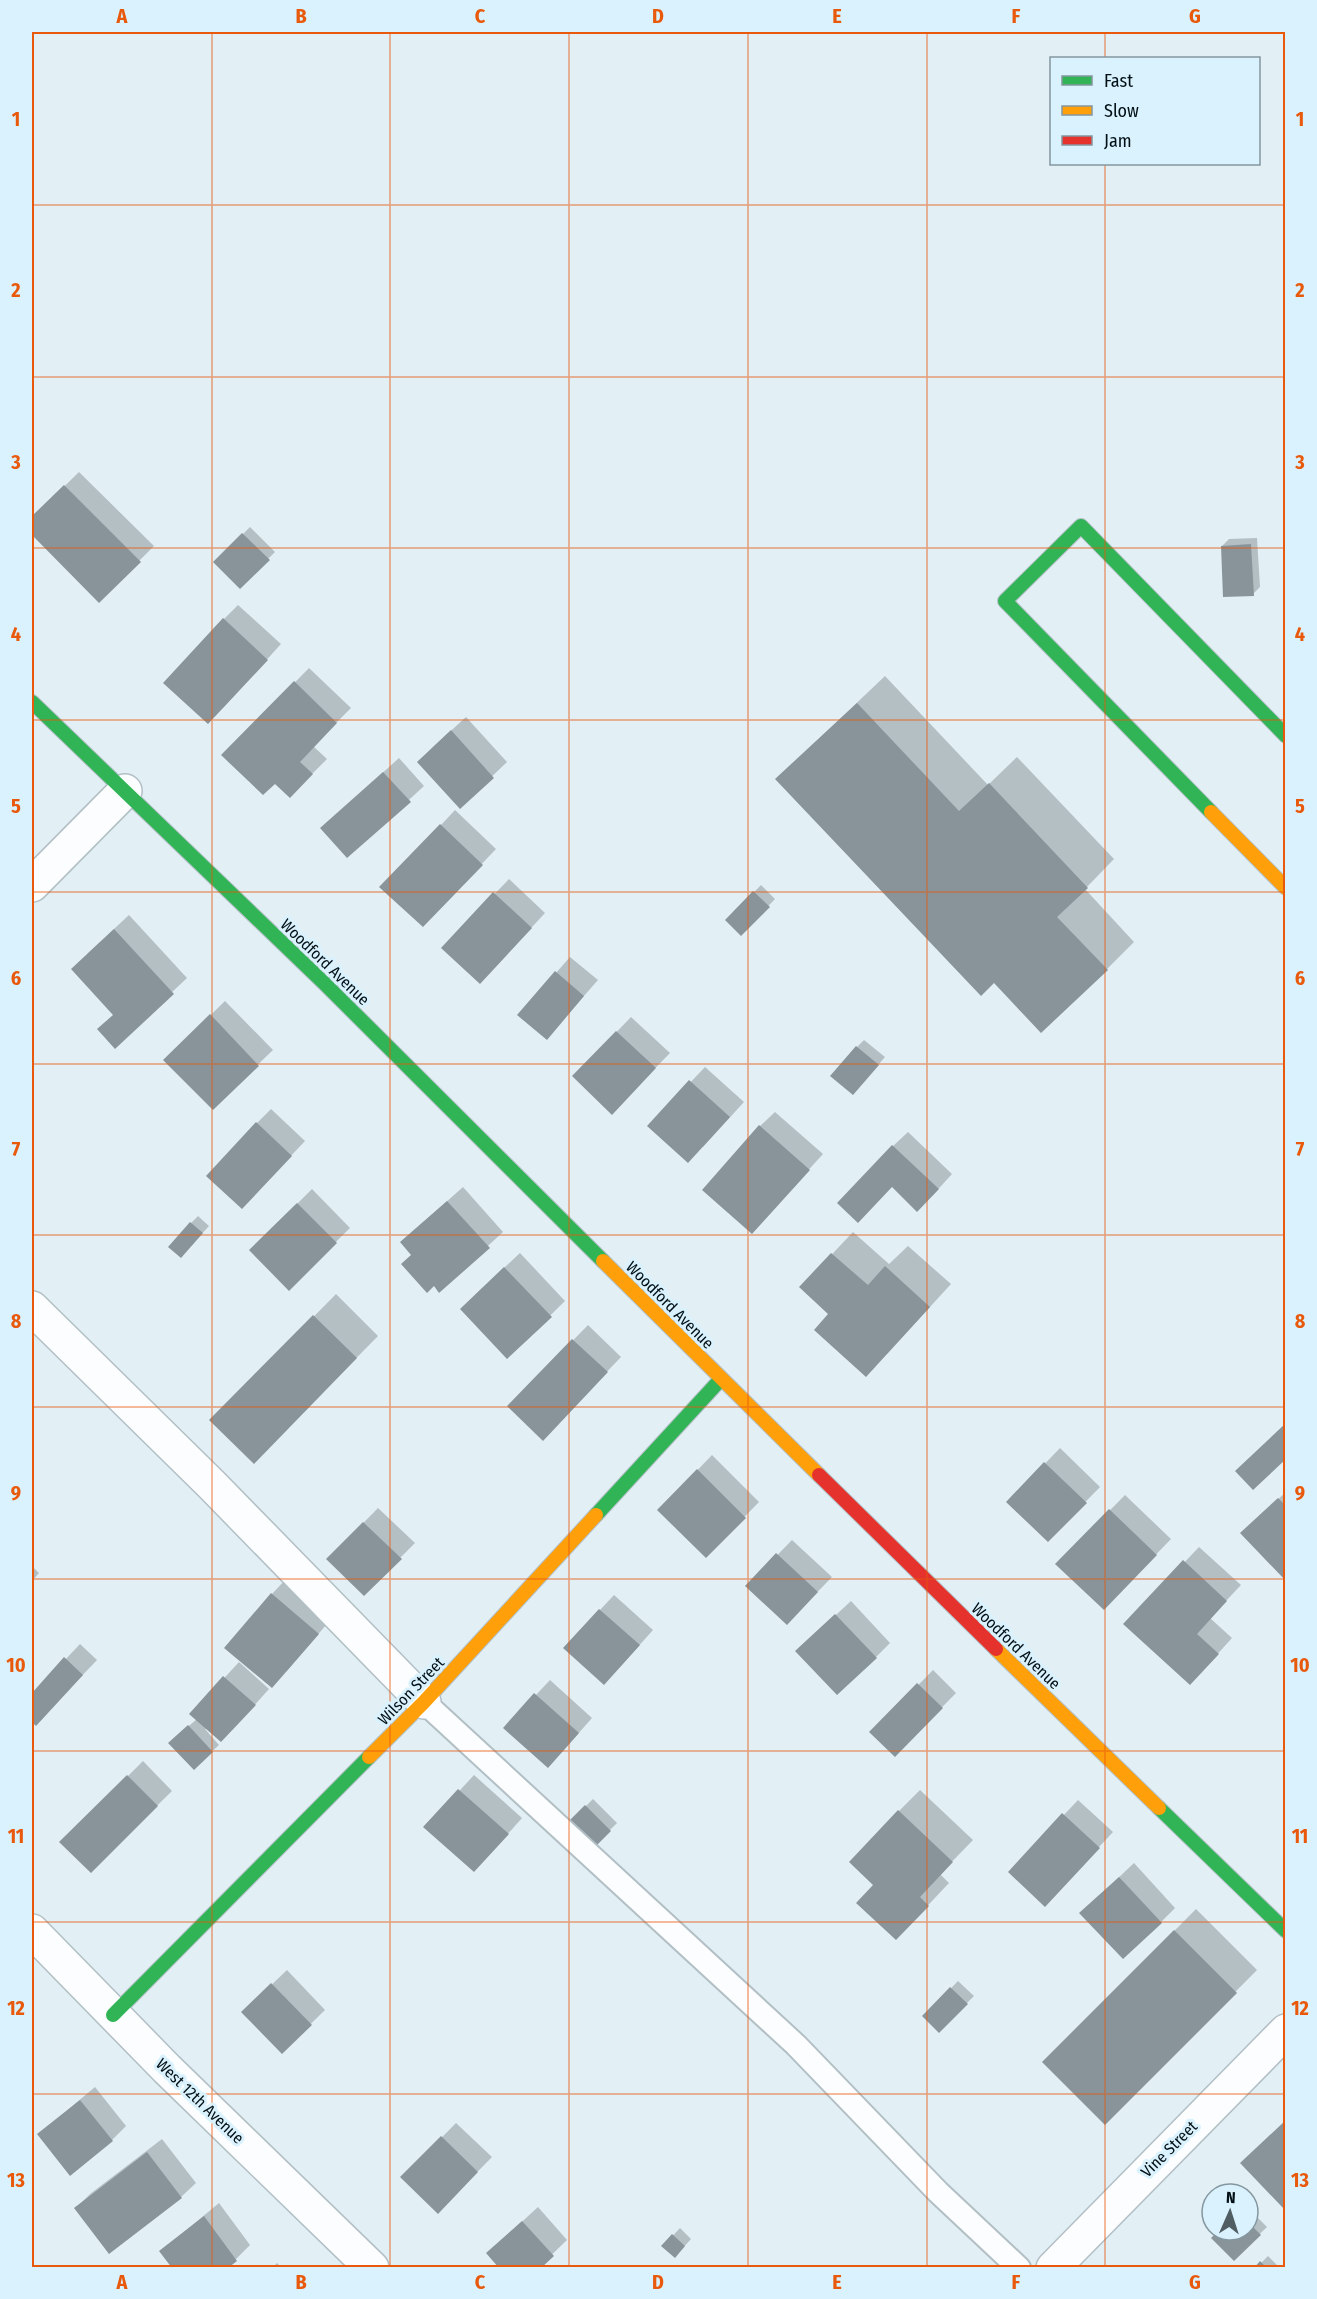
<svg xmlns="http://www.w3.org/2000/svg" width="1317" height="2299" viewBox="0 0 1317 2299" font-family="'Fira Sans Condensed',sans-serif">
  <rect width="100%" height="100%" fill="#e2eff5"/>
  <path fill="#0003" d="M79,472l75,74 -55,55 -67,-68v-15z
    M250,527l25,25 -35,35 -25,-25z
    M1257,538l3,49 -7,7 -31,-48 7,-7z
    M238,605l43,39 -58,64 1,-89z
    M309,668l42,40 -38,38 14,13 -37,37 -15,-14 -52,-27z
    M885,676l103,109 29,-28 97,102 -29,30 49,53 -27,27 -302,-217z
    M466,717l41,45 -47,45 -27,-60z
    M399,758l25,28 -76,70 -11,-42z
    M455,810l41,39 -59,62 4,-86z
    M509,879l36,34 -51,55 -51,-20z
    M761,885l14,14 -34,35 -14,-14z
    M129,915l58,63 -72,68 -1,-32 -27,-60z
    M570,957l28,23 -51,58 -28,-23z
    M225,1001l48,49 -60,58 -48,-48z
    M631,1017l39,36 -44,45 -52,-22z
    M864,1040l21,17 -25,29 -3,-39z
    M705,1067l39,35 -41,45 -54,-21z
    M271,1109l34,32 -48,51v-69z
    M775,1112l48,42 -71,78 8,-106z
    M908,1132l44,42 -20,22 -40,-10 1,-40z
    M463,1187l40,45 -63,58 -27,-36 4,-26z
    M312,1189l38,39 -61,60 -38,-38z
    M198,1216l11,10 -21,23 3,-26z
    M853,1232l36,32 19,-18 43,38 -64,70 -57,-40 -29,-27z
    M520,1253l45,48 -57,56 -32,-63z
    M336,1294l42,42 -124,126 -42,-42z
    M588,1325l33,32 -64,67 -48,-18z
    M1060,1448l40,39 -52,53 -40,-38z
    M712,1455l47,47 -53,54 -47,-46z
    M1286,1492v87l-30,-60z
    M1125,1495l46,44 -53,55 -61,-30z
    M378,1508l37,35 -51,51 -36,-35z
    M792,1540l40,37 -31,32 -54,-23z
    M1199,1547l42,38 -31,33 22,20 -28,31 -78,-45z
    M32,1566l7,7 -7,8z
    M286,1579l46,39 -46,54 -14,-78z
    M614,1595l39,35 -35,39 -18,-59z
    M851,1601l39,42 -14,14 -64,-20z
    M80,1644l17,16 -61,64 -4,-4v-25z
    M239,1662l30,27 -33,37 -31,3 14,16 -25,23 -17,-32 20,-17 -6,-5z
    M933,1670l23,23 -61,62 -23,-23z
    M550,1680l42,38 -30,34 -57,-24z
    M143,1761l29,30 -81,80 -29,-29z
    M474,1775l48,43 -34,38 -62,-29z
    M920,1790l53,50 -33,34 9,9 -32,34 -42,-32 24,-74z
    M593,1799l24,24 -22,22 -24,-24z
    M1078,1800l35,32 -54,58 -49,-18z
    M1134,1863l41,45 -14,14 -65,-23z
    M1196,1909l61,61 -152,153 -61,-61z
    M287,1970l38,40 -43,42 -39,-40z
    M958,1981l16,15 -35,35 -15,-15z
    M95,2087l31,39 -14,14 -73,-6z
    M456,2123l36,34 -54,55 -35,-35z
    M162,2139l34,44 -15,14 -105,11 14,-14z
    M219,2203l31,42 -14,14 -11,9 -64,-17z
    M538,2207l29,33 -29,28 -35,-29z
    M1248,2208l19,19 -33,32 -13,-29h27z
    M680,2228l11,11 -9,10 -19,-3z
    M1268,2256l12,12h-24z
    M277,2263l5,5h-10z"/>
  <path fill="#88949a" d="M64,485l77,77 -42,41 -67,-68v-19z
    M242,533l28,27 -30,29 -27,-27z
    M1251,544l3,52 -31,1 -2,-51z
    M223,618l45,42 -60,64 -45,-41z
    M294,681l43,42 -37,39 13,12 -23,24 -15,-14 -12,11 -42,-40z
    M857,703l102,108 30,-28 99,105 -31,29 51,53 -67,63 -47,-50 -13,13 -206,-217z
    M451,730l43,48 -34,31 -43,-47z
    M383,772l28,30 -64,56 -27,-30z
    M440,824l43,41 -60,62 -44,-40z
    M753,891l17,16 -29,29 -16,-16z
    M493,892l39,36 -52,56 -39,-36z
    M114,929l60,65 -59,55 -18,-20 16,-14 -42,-46z
    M555,971l29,25 -37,44 -30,-25z
    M210,1014l49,52 -46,44 -50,-50z
    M616,1031l40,37 -44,47 -40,-39z
    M856,1046l23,19 -26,30 -23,-19z
    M689,1080l41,37 -42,46 -41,-37z
    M256,1122l36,34 -50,53 -36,-33z
    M759,1125l51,45 -58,64 -50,-44z
    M892,1145l47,44 -22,23 -25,-25 -34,36 -21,-20z
    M447,1201l43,47 -51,45 -5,-7 -7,7 -26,-29 10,-9 -11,-13z
    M297,1203l40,40 -48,48 -40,-41z
    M190,1222l13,11 -22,25 -13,-11z
    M831,1253l37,32 17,-19 45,41 -64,70 -52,-47 14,-16 -29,-27z
    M504,1267l48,50 -45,42 -47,-50z
    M313,1315l44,43 -103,106 -45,-44z
    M572,1339l36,33 -65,69 -36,-35z
    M1286,1423v36l-33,31 -18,-19z
    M1044,1462l43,41 -39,39 -42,-40z
    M697,1469l49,49 -40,40 -49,-48z
    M1278,1498l8,8v75l-46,-48z
    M1109,1509l48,46 -53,55 -49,-46z
    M363,1522l39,37 -38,37 -38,-37z
    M776,1553l42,39 -31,33 -42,-39z
    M1183,1560l44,41 -30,33 22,20 -29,31 -67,-61z
    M271,1593l48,41 -47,54 -48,-40z
    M599,1609l41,36 -36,40 -41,-37z
    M835,1614l42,44 -40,37 -42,-44z
    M64,1657l19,18 -47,51 -4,-4v-29z
    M223,1676l33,29 -35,37 -32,-28z
    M917,1683l26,25 -48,49 -26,-25z
    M534,1693l45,40 -31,35 -45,-40z
    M188,1725l25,27 -19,18 -26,-27z
    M127,1775l31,31 -67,67 -32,-31z
    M458,1789l51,45 -35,38 -51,-45z
    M585,1805l26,26 -16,16 -26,-26z
    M898,1810l55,52 -33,35 9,9 -33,34 -40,-37 17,-18 -24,-23z
    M1062,1813l38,35 -55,59 -37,-35z
    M1119,1877l43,46 -39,36 -44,-46z
    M1174,1930l63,63 -132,132 -63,-63z
    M271,1983l41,42 -30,29 -41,-42z
    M950,1987l18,17 -29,29 -17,-17z
    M80,2100l33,41 -43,35 -33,-42z
    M1286,2120v88l-2,1 -44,-46z
    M441,2136l37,36 -40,42 -38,-37z
    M147,2152l35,46 -73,56 -35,-46z
    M204,2216l33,45 -9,7h-56l-13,-17z
    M522,2221l32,35 -13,12h-42l-13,-15z
    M1248,2222l13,13 -27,26 -23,-23 8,-8h29z
    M672,2234l13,12 -10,12 -14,-12z
    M1260,2261l7,7h-13z"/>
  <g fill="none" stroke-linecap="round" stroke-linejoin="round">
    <g stroke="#b2bfc5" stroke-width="26">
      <path id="lane" d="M424,1702l372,343 142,147 81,76"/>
    </g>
    <g stroke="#b2bfc5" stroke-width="36">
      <path id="street" d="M32,885l93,-94
        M32,1308l180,177 212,217
        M32,1931l135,138 205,199
        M1053,2268l233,-237"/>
    </g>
    <g stroke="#b2bfc5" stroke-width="16">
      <path id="fast" d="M32,702l292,281 279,278
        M1211,812l-206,-211 76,-75 205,210
        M596,1515l125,-136
        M1159,1808l127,123
        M113,2015l256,-258"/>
    </g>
    <g stroke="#b2bfc5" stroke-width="16">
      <path id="slow" d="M1211,812l75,76
        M603,1261l216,214
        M996,1649l163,159
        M369,1757l55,-55 172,-187"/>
    </g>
    <g stroke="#b2bfc5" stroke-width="16">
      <path id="jam" d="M819,1475l177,174"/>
    </g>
    <use href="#lane" stroke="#fbfdfe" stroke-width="22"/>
    <use href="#street" stroke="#fbfdfe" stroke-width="33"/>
    <use href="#fast" stroke="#30b455" stroke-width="14"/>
    <use href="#slow" stroke="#ff9f0a" stroke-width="14"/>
    <use href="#jam" stroke="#e5322d" stroke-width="14"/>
  </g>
  <path fill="none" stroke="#e8590c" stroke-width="1.5" stroke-opacity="0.55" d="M212,32v2236M390,32v2236M569,32v2236M748,32v2236M927,32v2236M1105,32v26M1105,164v2104M32,205h1254M32,377h1254M32,548h1254M32,720h1254M32,892h1254M32,1064h1254M32,1235h1254M32,1407h1254M32,1579h1254M32,1751h1254M32,1922h1254M32,2094h1254"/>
  <g text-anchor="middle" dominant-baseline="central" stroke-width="6" stroke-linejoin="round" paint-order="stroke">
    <g font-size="16" fill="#020f15" stroke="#daf2fd">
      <text transform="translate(325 962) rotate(44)">Woodford Avenue</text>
      <text transform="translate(670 1305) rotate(45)">Woodford Avenue</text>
      <text transform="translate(1016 1646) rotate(44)">Woodford Avenue</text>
      <text transform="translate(411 1691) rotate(-46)">Wilson Street</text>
      <text transform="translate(200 2101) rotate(44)">West 12th Avenue</text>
      <text transform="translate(1169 2149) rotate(-45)">Vine Street</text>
    </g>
  </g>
  <rect width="1317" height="2299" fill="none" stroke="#daf2fd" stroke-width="66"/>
  <rect x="1050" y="57" width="210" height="108" fill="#daf2fd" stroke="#8497a0" stroke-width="1.5"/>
  <rect x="1062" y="76" width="30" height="9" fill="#30b455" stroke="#8497a0" stroke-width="1.5"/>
  <text x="1104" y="87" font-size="18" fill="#020f15">Fast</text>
  <rect x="1062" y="106" width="30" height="9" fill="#ff9f0a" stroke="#8497a0" stroke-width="1.5"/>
  <text x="1104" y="117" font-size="18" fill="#020f15">Slow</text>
  <rect x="1062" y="136" width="30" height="9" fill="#e5322d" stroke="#8497a0" stroke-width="1.5"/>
  <text x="1104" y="147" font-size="18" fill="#020f15">Jam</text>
  <g transform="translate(1230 2212) rotate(3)"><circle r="28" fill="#daf2fd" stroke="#8497a0" stroke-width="1.5"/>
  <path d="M0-4.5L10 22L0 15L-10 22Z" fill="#505d63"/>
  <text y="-9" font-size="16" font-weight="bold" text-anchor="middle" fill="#020f15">N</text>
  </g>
  <rect x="33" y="33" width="1251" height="2233" fill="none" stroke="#e8590c" stroke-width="2"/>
  <g font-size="20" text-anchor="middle" font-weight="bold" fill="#e8590c">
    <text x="122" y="23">A</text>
    <text x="301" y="23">B</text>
    <text x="480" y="23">C</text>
    <text x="658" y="23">D</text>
    <text x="837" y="23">E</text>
    <text x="1016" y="23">F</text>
    <text x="1195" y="23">G</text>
    <text x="16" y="126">1</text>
    <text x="1300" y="126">1</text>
    <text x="16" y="297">2</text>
    <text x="1300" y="297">2</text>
    <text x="16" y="469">3</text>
    <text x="1300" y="469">3</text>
    <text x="16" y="641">4</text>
    <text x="1300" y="641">4</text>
    <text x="16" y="813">5</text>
    <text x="1300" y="813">5</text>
    <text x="16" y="985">6</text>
    <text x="1300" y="985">6</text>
    <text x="16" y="1156">7</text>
    <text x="1300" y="1156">7</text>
    <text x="16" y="1328">8</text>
    <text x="1300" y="1328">8</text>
    <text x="16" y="1500">9</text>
    <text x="1300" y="1500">9</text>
    <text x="16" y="1672">10</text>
    <text x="1300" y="1672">10</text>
    <text x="16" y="1843">11</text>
    <text x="1300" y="1843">11</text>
    <text x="16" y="2015">12</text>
    <text x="1300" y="2015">12</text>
    <text x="16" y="2187">13</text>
    <text x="1300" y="2187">13</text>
    <text x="122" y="2289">A</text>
    <text x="301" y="2289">B</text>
    <text x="480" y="2289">C</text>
    <text x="658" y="2289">D</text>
    <text x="837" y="2289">E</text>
    <text x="1016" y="2289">F</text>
    <text x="1195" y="2289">G</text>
  </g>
</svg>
